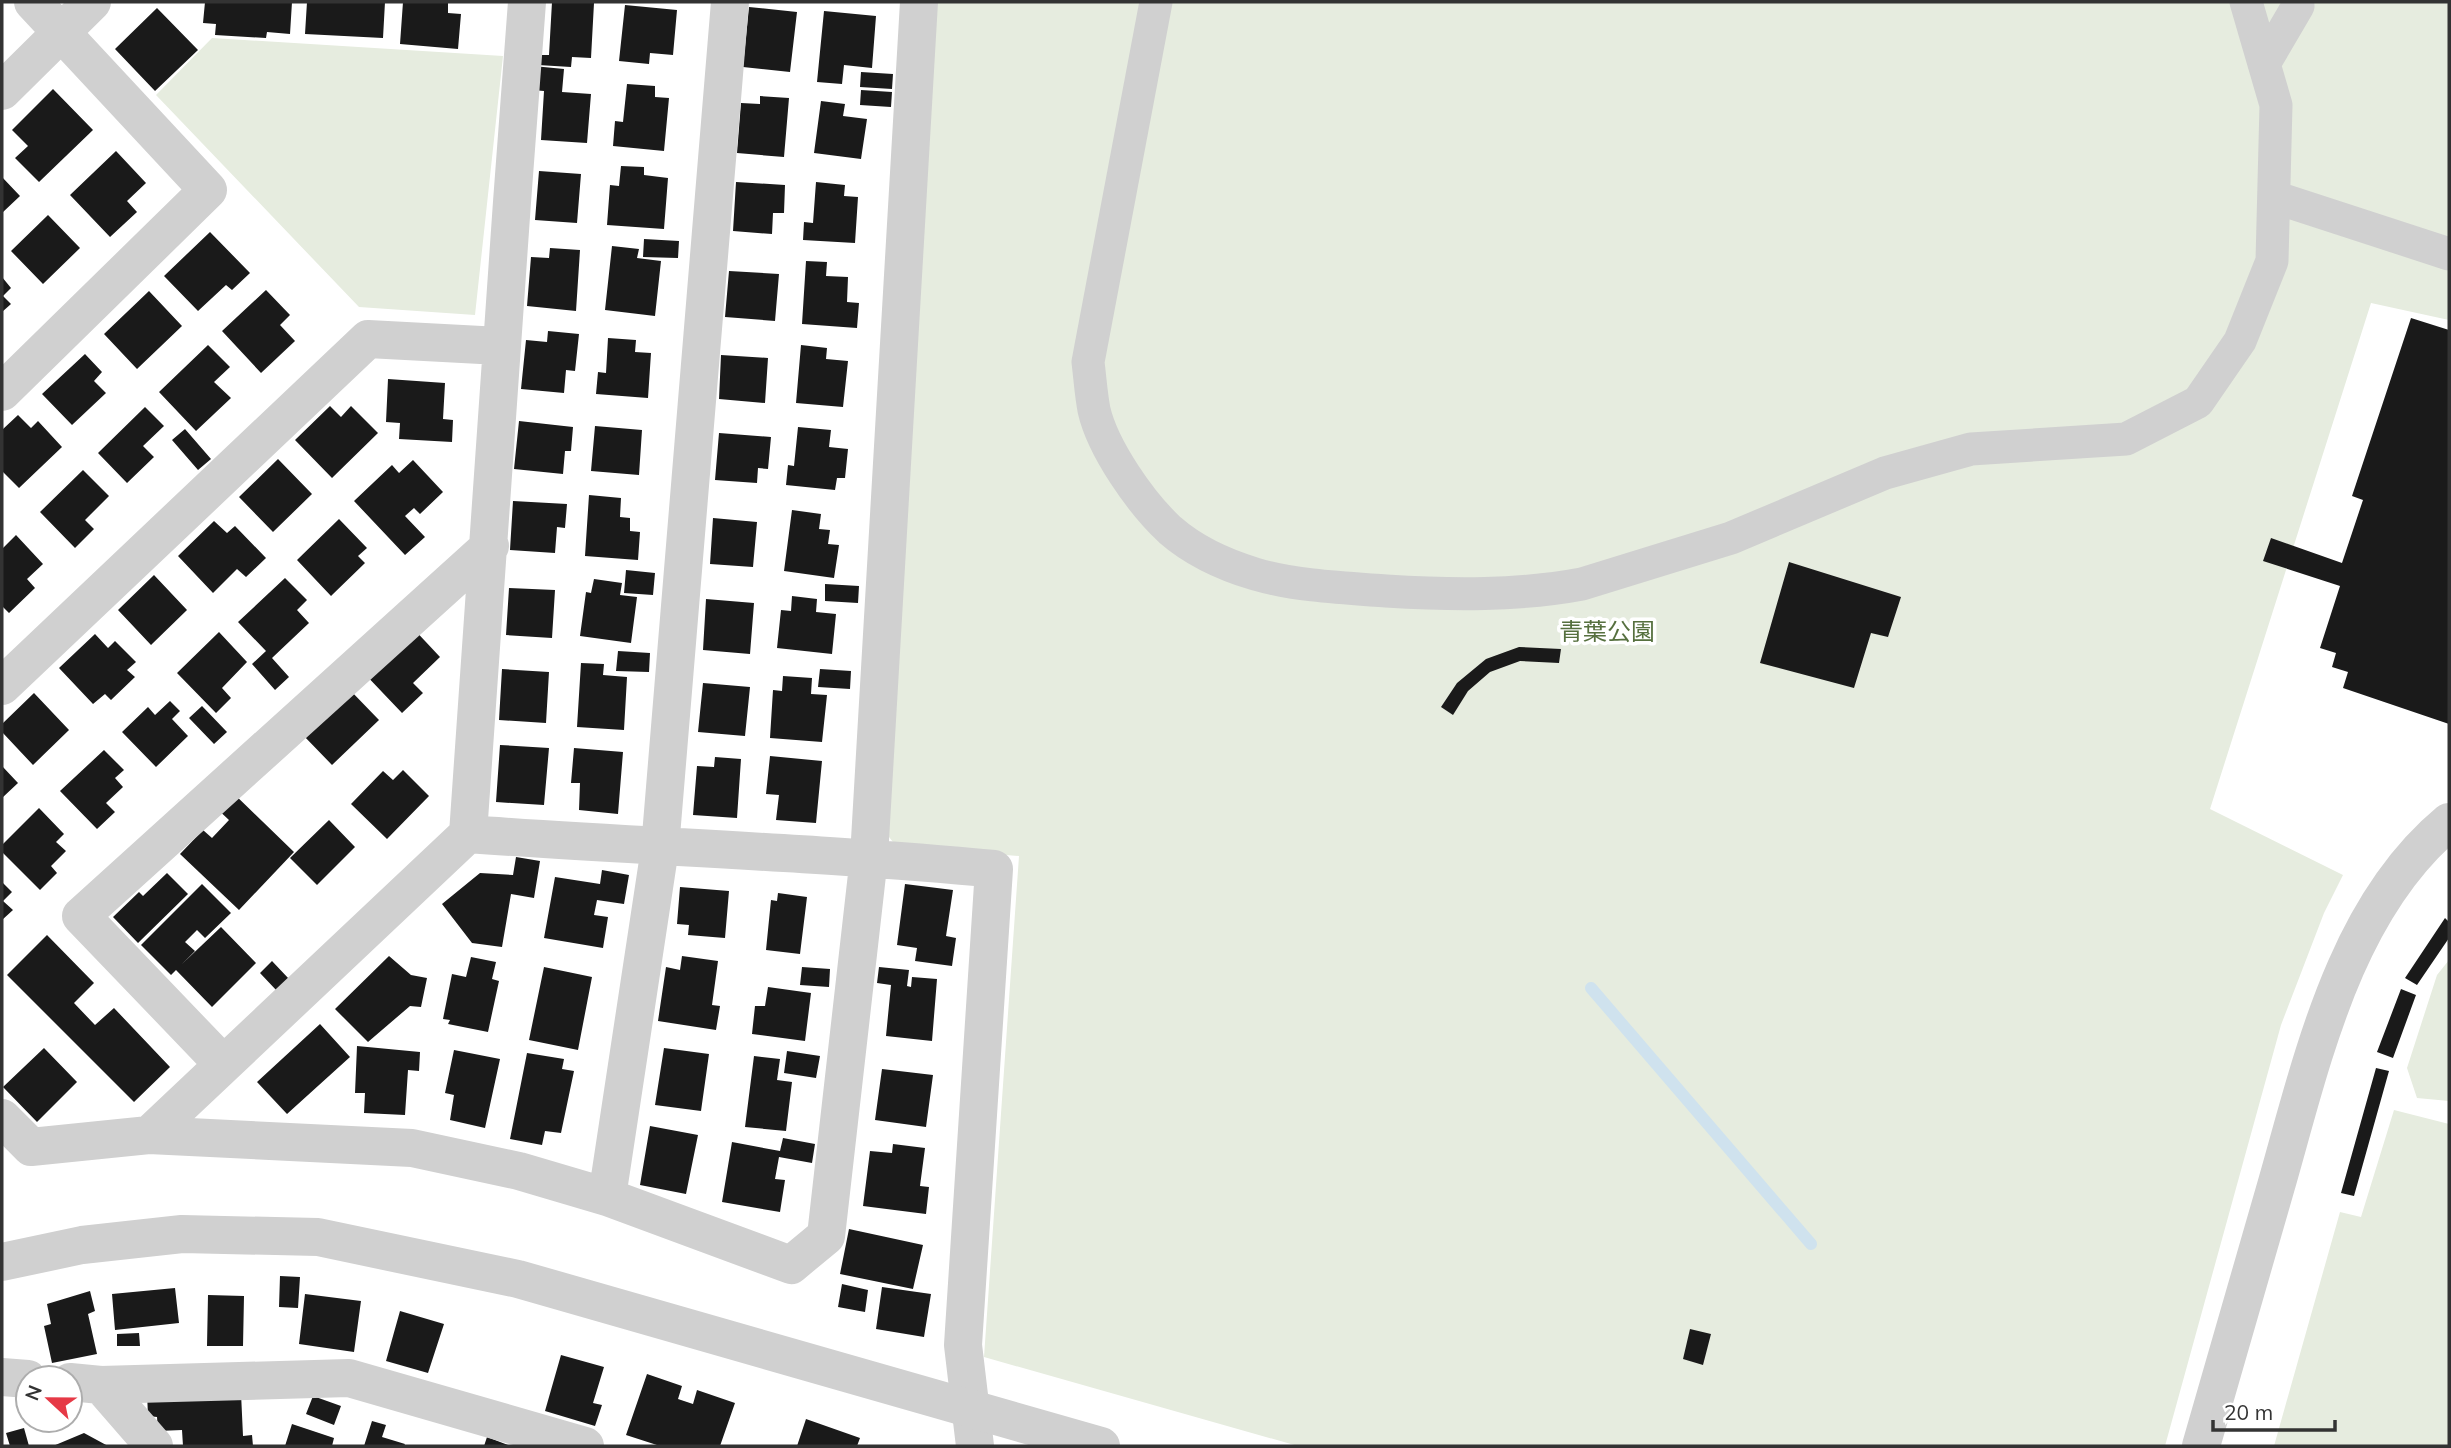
<svg xmlns="http://www.w3.org/2000/svg" width="2451" height="1448" viewBox="0 0 2451 1448" font-family="Mulish,'Noto Sans JP',sans-serif">
  <rect width="100%" height="100%" fill="#fff"/>
  <path fill="#e6ecdf" d="M935,2h1514v318l-78,-17 -161,506 133,66 -19,38 -43,112 -116,421h-867l-314,-89 35,-501 -123,-10 -17,-22z
    M212,38l291,18 -28,259 -116,-8 -203,-212z
    M2449,960v141l-32,-3 -10,-30 30,-93z
    M2394,1110l55,14v322h-175l66,-234 21,5z"/>
  <g fill="none" stroke-linecap="round" stroke-linejoin="round">
    <path stroke="#cfe2ee" stroke-width="12" d="M1591,988l220,256"/>
  </g>
  <path fill="#1a1a1a" d="M205,2h87l-2,32 -23,-2 -1,6 -51,-3 1,-11 -13,-1z
    M307,2h78l-2,36 -78,-4z
    M403,2h45v11l13,1 -3,35 -58,-5z
    M552,2l42,1 -3,55 -19,-1 -1,10 -33,-2 1,-10h10z
    M625,5l52,5 -4,45 -23,-2 -1,11 -30,-3z
    M749,7l48,5 -7,60 -47,-5z
    M157,8l41,42 -43,41 -40,-42z
    M824,11l52,5 -4,52 -28,-3 -2,19 -25,-2z
    M533,66l31,3 -2,23 29,2 -4,49 -46,-3 3,-49 -12,-1z
    M861,72l32,2 -1,15 -32,-2z
    M627,84l28,2v11l14,1 -5,53 -51,-5 2,-25 8,1z
    M53,89l40,41 -54,52 -24,-24 13,-12 -16,-16z
    M861,90l31,2 -1,15 -31,-2z
    M760,96l29,2 -5,59 -47,-4 4,-50 19,1z
    M821,101l24,3 -2,12 24,3 -6,40 -47,-6z
    M116,151l30,32 -19,18 10,11 -27,25 -40,-42z
    M621,166l23,1v8l24,3 -4,51 -57,-4 3,-40 9,1z
    M539,171l42,3 -4,49 -42,-3z
    M2,177l18,19 -18,17z
    M736,182l49,3 -1,28h-11l-1,21 -39,-3z
    M816,182l29,3 -1,11 14,1 -3,46 -52,-3 1,-18 9,1z
    M48,215l32,33 -37,36 -32,-33z
    M210,232l40,41 -18,17 -6,-5 -28,26 -34,-35z
    M644,239l35,2 -1,17 -35,-1z
    M612,246l27,3 -2,9 24,3 -6,55 -50,-6z
    M550,248l30,2 -4,61 -49,-5 4,-49 18,1z
    M806,261l21,1 -1,14 22,1 -1,25 12,1 -2,25 -55,-4z
    M729,271l50,3 -4,47 -50,-4z
    M2,277l9,11 -8,8 8,8 -9,8z
    M266,290l24,25 -10,10 15,16 -34,32 -39,-42z
    M149,291l33,35 -45,43 -33,-35z
    M2411,318l38,12v394l-106,-36 5,-16 -16,-5 4,-14 -16,-5 20,-62 -77,-25 8,-23 71,25 21,-63 -11,-4z
    M548,331l31,3 -4,37 -9,-1 -2,23 -43,-4 5,-49 21,2z
    M608,338l28,2 -1,12 16,1 -3,45 -52,-4 2,-22 8,1z
    M208,345l22,22 -16,15 17,16 -35,33 -37,-39z
    M801,345l26,3 -1,11 22,2 -5,46 -47,-4z
    M85,354l17,18 -8,9 12,12 -34,32 -30,-31z
    M721,355l47,3 -3,45 -46,-4z
    M388,379l57,4 -2,36 10,1 -1,22 -53,-3 1,-16 -14,-1z
    M330,406l11,11 10,-11 27,27 -46,45 -37,-38z
    M145,407l19,19 -21,20 11,11 -27,26 -29,-30z
    M18,415l13,13 7,-7 24,26 -43,41 -17,-17v-41z
    M519,421l54,6 -2,24h-6l-2,23 -49,-5z
    M595,426l47,4 -3,45 -48,-4z
    M798,427l33,3 -2,17 19,2 -3,29h-8l-2,12 -49,-5 2,-20 6,1z
    M185,429l26,30 -13,11 -26,-30z
    M719,433l52,4 -3,32 -10,-1 -1,15 -42,-3z
    M278,459l34,35 -39,38 -34,-35z
    M413,460l30,32 -23,22 -6,-6 -9,8 20,21 -20,18 -51,-54 38,-36 7,8z
    M83,470l26,26 -24,24 9,9 -19,19 -35,-36z
    M589,495l32,3 -1,19 10,1v13l10,1 -2,28 -53,-4z
    M513,501l54,3 -2,24 -8,-1 -2,26 -45,-3z
    M792,510l29,4 -2,15 11,1 -2,14 11,1 -5,33 -50,-7z
    M713,518l44,4 -4,45 -43,-3z
    M339,519l28,29 -9,8 7,7 -34,33 -34,-36z
    M214,521l13,12 8,-7 31,32 -20,19 -9,-8 -24,24 -35,-37z
    M16,535l27,29 -16,15 8,9 -26,25 -7,-7v-57z
    M1789,562l112,35 -13,40 -17,-4 -17,55 -94,-25z
    M626,570l29,3 -2,22 -29,-2z
    M154,575l33,35 -36,35 -33,-35z
    M285,578l22,22 -10,10 12,13 -37,35 17,19 -14,13 -23,-26 14,-13 -28,-29z
    M594,579l28,4 -2,12 17,2 -6,46 -51,-7 6,-44 5,1z
    M825,584l34,2 -1,17 -33,-2z
    M509,588l46,2 -3,48 -46,-3z
    M792,596l25,3 -1,13 20,2 -4,40 -55,-6 4,-38 10,1z
    M706,599l48,4 -4,51 -47,-4z
    M410,625l30,32 -27,26 10,10 -21,20 -40,-42z
    M219,632l28,30 -25,26 9,10 -15,15 -39,-40z
    M95,634l13,14 7,-7 21,21 -9,8 8,7 -24,23 -6,-6 -12,10 -34,-36z
    M1519,647l42,2 -2,14 -39,-2 -30,11 -22,19 -15,24 -12,-8 16,-24 29,-24z
    M618,651l32,2 -1,19 -33,-1z
    M581,663l23,1 -1,11 24,2 -3,53 -47,-3z
    M502,669l47,3 -3,51 -47,-3z
    M820,669l31,2 -1,18 -32,-2z
    M783,676l29,2 -1,16 16,1 -5,47 -52,-4 3,-48 9,1z
    M703,683l47,4 -5,49 -47,-4z
    M348,688l31,32 -47,45 -30,-31z
    M34,693l35,37 -36,35 -31,-33v-8z
    M170,701l10,10 -8,8 16,17 -32,31 -34,-35 26,-25 7,8z
    M202,706l25,26 -13,12 -25,-26z
    M500,745l49,3 -5,57 -48,-3z
    M574,748l49,4 -5,62 -39,-4 1,-27h-9z
    M104,750l20,20 -9,8 8,9 -17,16 9,9 -18,17 -37,-38z
    M770,756l52,5 -6,62 -40,-3 3,-25 -13,-1z
    M715,757l26,2 -4,59 -44,-3 4,-49 17,1z
    M2,766l16,17 -16,15z
    M403,770l26,26 -42,43 -36,-35 32,-33 10,9z
    M230,790l64,62 -55,58 -59,-56 23,-24 9,8 17,-18 -15,-14z
    M39,808l25,26 -8,8 10,9 -15,15 6,7 -17,17 -38,-38v-7z
    M329,820l26,27 -38,38 -27,-27z
    M516,857l24,4 -6,37 -23,-4 -9,53 -30,-4 -30,-39 38,-31 33,2z
    M602,870l27,5 -5,29 -27,-4 -3,15 14,2 -5,31 -59,-10 11,-61 45,7z
    M167,873l21,21 -50,49 -25,-26 26,-25 4,4z
    M2,882l10,10 -9,9 10,9 -11,10z
    M202,884l29,29 -26,25 -8,-8 -12,12 10,9 -14,14 40,-38 35,36 -44,44 -36,-37 -5,5 -30,-30z
    M905,884l48,6 -7,46 10,2 -4,28 -37,-5 2,-13 -20,-3z
    M680,887l49,4 -4,47 -37,-3 1,-10 -12,-1z
    M778,893l29,4 -7,57 -34,-4 5,-50 6,1z
    M2445,918l4,4v16l-32,47 -12,-7z
    M47,935l47,48 -20,20 21,22 19,-17 56,59 -36,35 -127,-127z
    M389,956l22,19 16,3 -6,29 -11,-1 -42,36 -33,-33z
    M682,956l36,5 -6,44 8,1 -4,24 -58,-9 8,-54 14,3z
    M471,957l25,5 -4,17 7,2 -11,51 -40,-8 2,-4 -7,-1 9,-45 14,3z
    M272,961l17,18 -12,12 -17,-18z
    M544,967l48,10 -14,73 -49,-10z
    M802,967l28,2 -1,18 -29,-2z
    M879,967l30,3 -2,16 4,1 1,-10 25,2 -5,62 -46,-5 5,-51 -14,-2z
    M768,987l43,6 -6,48 -53,-7 3,-28h10z
    M2401,989l15,6 -23,63 -16,-6z
    M320,1024l30,33 -63,57 -30,-32z
    M357,1046l63,6 -1,19 -11,-1 -3,45 -41,-2 1,-20h-10z
    M44,1048l33,34 -40,40 -34,-35z
    M664,1048l45,6 -8,57 -46,-6z
    M454,1050l46,9 -15,69 -35,-8 4,-25 -9,-2z
    M787,1051l33,5 -4,22 -32,-5z
    M527,1053l37,6 -2,10 12,2 -13,62 -16,-2 -3,14 -32,-6z
    M754,1056l26,3 -3,21 15,2 -6,49 -41,-4z
    M2376,1068l13,3 -35,125 -13,-3z
    M882,1069l51,6 -7,52 -51,-7z
    M650,1126l48,9 -12,59 -46,-9z
    M783,1138l32,6 -3,19 -33,-6 -4,22 10,1 -5,32 -58,-10 10,-60 48,9z
    M893,1144l32,4 -5,38 9,1 -3,27 -63,-8 7,-55 22,2z
    M849,1229l74,16 -10,44 -73,-15z
    M280,1276l20,1 -2,31 -19,-1z
    M842,1284l26,6 -3,22 -27,-5z
    M882,1287l49,7 -7,43 -48,-8z
    M175,1288l4,35 -64,7 -3,-36z
    M90,1291l5,20 -7,3 9,40 -45,9 -8,-37 7,-2 -4,-20z
    M305,1294l56,7 -7,51 -55,-8z
    M208,1295l36,1 -1,50h-36z
    M400,1311l44,13 -16,49 -42,-12z
    M1690,1329l21,5 -8,31 -20,-6z
    M139,1333l1,13h-23v-12z
    M561,1355l43,12 -11,36 9,2 -7,21 -50,-15z
    M647,1374l35,12 -4,13 15,5 4,-14 38,13 -15,43h-60l-34,-11z
    M147,1393h94l2,43 9,-1 1,11h-70l-1,-16 -24,1 -1,-14 -9,-1z
    M313,1396l28,10 -7,19 -28,-11z
    M806,1419l54,19 -3,8h-60z
    M372,1421l14,4 -4,12 23,7 -1,2h-40z
    M292,1424l42,14 -2,8h-47z
    M24,1428l5,18h-19l-4,-13z
    M84,1433l24,13h-55z
    M487,1437l24,9h-27z"/>
  <g fill="none" stroke-linecap="round" stroke-linejoin="round">
    <path stroke="#d0d0d0" stroke-width="33" d="M1156,2l-68,360c2,16 3,32 6,48 9,39 47,93 76,120 24,21 55,35 85,44 41,12 89,14 131,17 65,4 132,5 196,-7l149,-46 154,-65 86,-24 155,-10 72,-37 42,-61 32,-80 4,-156 -30,-103
      M2264,64l34,-58
      M2274,197l175,57"/>
    <path stroke="#d0d0d0" stroke-width="38" d="M2,91l90,-89
      M2,392l206,-202 -175,-188
      M2,686l366,-347 132,7
      M468,834c175,13 351,18 526,35l-31,476 12,101
      M223,1064l-142,-148 409,-370
      M2,1118l29,29 118,-12 319,-301c21,-278 37,-555 59,-832
      M149,1135l263,13 107,23 88,26 184,68 35,-29 43,-379 50,-855
      M607,1197l53,-349 70,-846
      M2,1377l26,2
      M70,1382l31,3 53,61
      M101,1385l248,-7 236,68"/>
    <path stroke="#d0d0d0" stroke-width="38" d="M2,1262l80,-17 100,-11 136,3 200,42 583,167
      M2201,1446c25,-87 50,-174 75,-260 36,-125 68,-277 173,-364"/>
  </g>
  <g text-anchor="middle" dominant-baseline="central" stroke-width="7" stroke-linejoin="round" paint-order="stroke">
    <g font-size="24" fill="#56703f" stroke="#fff">
      <text x="1607" y="631">青葉公園</text>
    </g>
  </g>
  <rect width="2451" height="1448" fill="none" stroke="#333333" stroke-width="7"/>
  <g transform="translate(49 1399) rotate(292)"><circle r="33" fill="#ffffff" stroke="#adadad" stroke-width="2"/>
  <path d="M0-5L12 26L0 18L-12 26Z" fill="#e63946"/>
  <text y="-10" font-size="19" font-weight="bold" text-anchor="middle" fill="#333333">N</text>
  </g>
  <path d="M2213 1420v10h122v-10" fill="none" stroke="#333333" stroke-width="3.5"/>
  <text x="2224" y="1420" font-size="21" fill="#333333" stroke="#ffffff" stroke-width="5" paint-order="stroke">20 m</text>
</svg>
